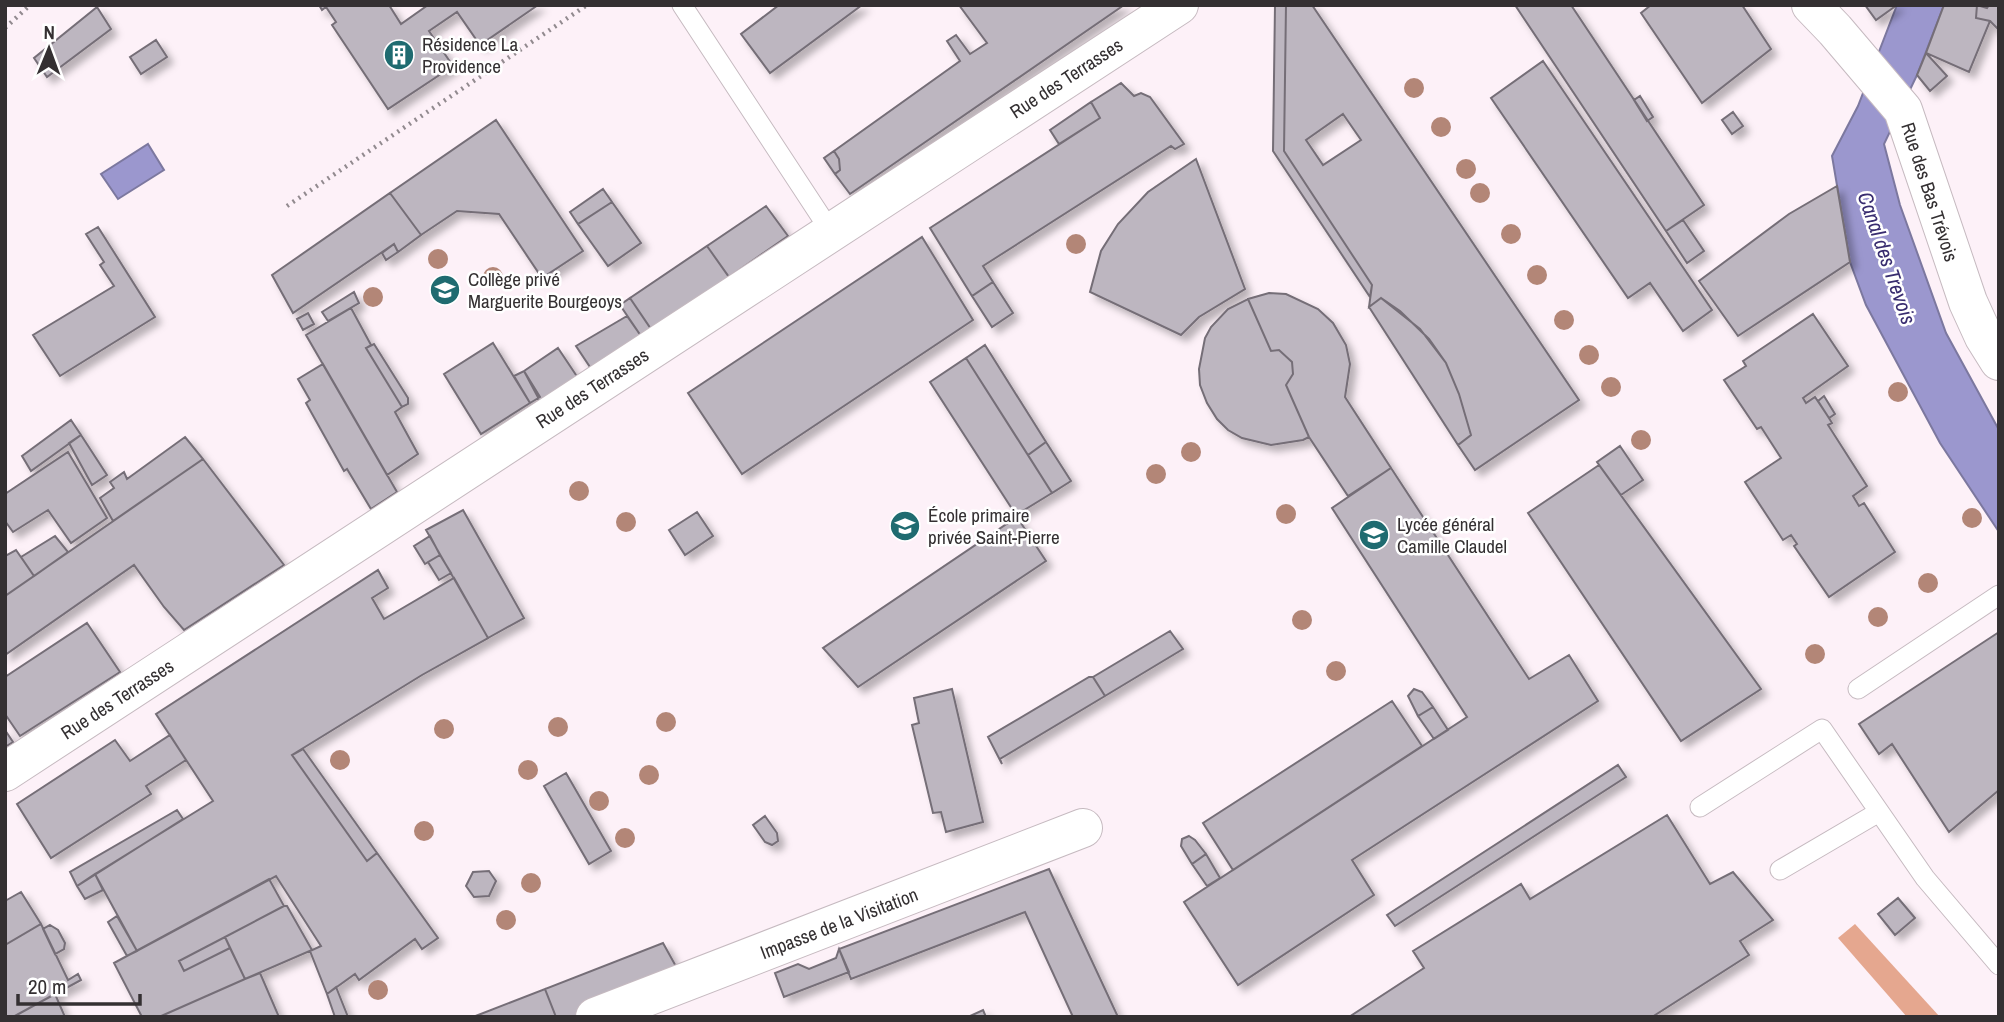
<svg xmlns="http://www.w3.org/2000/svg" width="2004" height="1022" viewBox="0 0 2004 1022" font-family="'Archivo Narrow',sans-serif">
  <defs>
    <filter id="shadow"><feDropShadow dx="6" dy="6" stdDeviation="3.5" flood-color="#0004"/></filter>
  </defs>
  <rect width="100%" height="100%" fill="#fdf1f8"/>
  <path fill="#e5a78f" d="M1855,924l85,93h-33l-69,-79z"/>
  <path fill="#9b97ce" stroke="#7c789f" stroke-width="2" d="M1897,5h47l-27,70 -33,69 16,61 46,128 53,97v102l-59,-89 -74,-138 -16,-43 -18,-106 26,-50z
    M148,144l16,26 -46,29 -17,-25z"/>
  <path fill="#bdb6c0" stroke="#756e77" stroke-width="2" fill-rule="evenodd" filter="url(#shadow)" d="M319,5h70l12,19 27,-19h110l-58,40 -23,-33 -28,19 24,35 -65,43 -56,-84 4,-3 -10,-15 -4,3z
    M779,5h83l-92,68 -29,-39z
    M959,5h165l-274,189 -15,-20 5,-4 -1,-11 -5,-8 126,-90 -13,-20 9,-6 14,19 17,-11z
    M1275,5h11l-2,146 88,134 -2,12 -97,-146z
    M1286,5h26l267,395 -104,70 -17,-25 13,-10 -12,-41 -13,-31 -17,-24 -29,-28 -19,-13 -12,9 3,-22 -88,-134zM1343,114l18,26 -38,25 -17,-25z
    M1515,5h56l133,200 -38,26z
    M1651,5h91l29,44 -69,54 -61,-90z
    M1865,5h32l-21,15z
    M1944,5h33l-1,13 14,3 -21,51 -43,-19z
    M1977,5l10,3 2,-3h10v25l-9,-9 -14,-3z
    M97,7l14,22 -64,48 -13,-19z
    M156,40l11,17 -26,17 -11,-17z
    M1926,53l21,23 -17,15 -13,-16z
    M1543,61l169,249 -29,21 -33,-48 -22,15 -137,-200z
    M1121,83l13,13 7,-3 9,4 34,47 -9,5 -4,-3 -188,120 10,16 -21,14 -42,-68 170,-110 -9,-16z
    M1640,96l13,21 -6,4 -13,-21z
    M1091,102l9,16 -41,26 -9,-14z
    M1733,112l10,14 -11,8 -10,-14z
    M496,120l87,131 -41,27 -43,-64 -42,-3 -36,24 -31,-42z
    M834,151l5,8 1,11 -5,4 -11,-16z
    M1196,159l49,130 -46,28 -18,18 -91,-43 11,-41 17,-27 30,-32z
    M1837,186l13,76 -112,74 -39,-55 90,-67z
    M603,189l9,13 -34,22 -8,-12z
    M390,193l31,42 -23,17 -4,-8 -101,69 -21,-38z
    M612,202l29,41 -33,23 -30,-42z
    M766,206l22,30 -59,41 -22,-31z
    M1683,220l21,31 -17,12 -21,-32z
    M98,227l57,90 -95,59 -27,-41 81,-49 -14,-21 4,-3 -18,-28z
    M922,237l51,83 -231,154 -54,-81z
    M394,244l4,8 -12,8 -4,-7z
    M707,246l22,31 -78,52 -21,-31z
    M993,282l20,31 -21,14 -20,-31z
    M354,292l5,11 -31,18 -6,-9z
    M1269,293l17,1 32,15 15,14 13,22 4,19 -5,33 46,71 -43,28 -39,-59 -23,-52 7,-11 -1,-12 -13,-12 -8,1 -23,-52z
    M630,298l21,31 -10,7 -21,-31z
    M1381,298l39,31 26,34 13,31 12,41 -13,10 -89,-138z
    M1248,299l23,52 8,-1 13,12 1,12 -7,11 23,52 -6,3 -32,5 -29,-7 -14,-8 -11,-11 -10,-16 -7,-18 -1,-16 6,-31 6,-11 17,-18z
    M351,308l20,37 -5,3 36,59 -7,5 23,42 -31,21 -81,-140z
    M308,313l6,11 -11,6 -6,-11z
    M1813,314l35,52 -45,32 3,5 9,-6 14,21 3,5 -4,2 39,61 -14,10 6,10 5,-3 31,49 -66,45 -35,-51 3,-2 -6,-9 -8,5 -38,-58 36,-24 -20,-31 -4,2 -33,-49 22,-14 -3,-5z
    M627,316l14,20 -49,34 -16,-24z
    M493,343l37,60 -49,31 -37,-60z
    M374,344l34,54v6l-6,3 -36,-59z
    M985,345l61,97 -18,13 -62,-97z
    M558,348l20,30 -38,23 -16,-30z
    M966,358l86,135 -36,22 -86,-133z
    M323,364l74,128 -26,17 -24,-40 -3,2 -38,-68 4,-3 -12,-21z
    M524,371l16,26 -10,6 -16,-27z
    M1824,396l11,18 -6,4 -11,-17z
    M71,420l10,15 -50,36 -9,-15z
    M81,435l26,40 -15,10 -23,-42z
    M185,437l18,22 -90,62 -13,-23 14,-10 -4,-6 14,-10 3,7z
    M1046,442l25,39 -19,12 -24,-38z
    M1620,446l23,34 -22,15 -24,-33z
    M68,452l39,66 -36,25 -23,-33 -35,22 -8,-11v-27z
    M203,459l81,106 -100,65 -20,-23 -30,-42 -129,90v-59z
    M1599,465l162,224 -80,52 -153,-228z
    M1391,468l138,211 40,-24 29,46 -246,159 22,35 -136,90 -54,-83 283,-185 -135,-209z
    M463,510l61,108 -36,20 -62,-108z
    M697,512l16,24 -28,19 -16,-25z
    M1017,517l29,44 -188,126 -35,-39z
    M55,536l13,16 -34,24 -13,-19z
    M430,536l10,19 -15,9 -11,-18z
    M16,550l18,26 -29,20v-40z
    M440,555l11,18 -12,7 -11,-18z
    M378,570l10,18 -16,10 12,21 70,-41 34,60 -66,37 -130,80 75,106 10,-8 61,85 -16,11 -7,-10 -56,41 -4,-6 -28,20 -17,-43 11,-5 -45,-70 -139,75 -42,-77 118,-73 -57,-87z
    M87,623l33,49 -100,64 -15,-22v-37z
    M1170,631l13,18 -78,47 -12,-19z
    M1999,632v158l-50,42 -57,-88 -13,10 -20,-30z
    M1089,677h4l12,19 -105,63 2,5 -14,-27z
    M952,689l31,133 -37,10 -5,-20 -8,1 -21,-88 7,-2 -5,-25z
    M1414,689l8,3 11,15 -15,9 -10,-20z
    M1392,701l30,45 -189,124 -30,-47z
    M1433,707l15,23 -14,9 -16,-23z
    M5,730l8,12 -8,5z
    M170,735l16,25 -40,26 5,8 -100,64 -34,-54 98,-64 15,21z
    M303,749l74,104 -10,8 -75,-106z
    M1618,765l8,12 -231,149 -8,-11z
    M566,773l45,78 -22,13 -45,-78z
    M177,810l6,9 -106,67 -7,-14z
    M1667,815l43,69 23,-12 40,48 -33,21 9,14 -97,62h-303l75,-49 -11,-17 108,-67 9,15z
    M765,816l12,17 1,8 -6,4 -7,-3 -12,-17z
    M1189,836l6,4 11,14 -14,10 -11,-18 1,-7z
    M1206,854l14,24 -13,8 -15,-22z
    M1049,869l69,148h-45l-48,-105 -174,67 -12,-30z
    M489,871l7,10 -7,15 -15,1 -8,-11 7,-14z
    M95,874l8,16 -18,9 -8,-13z
    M269,879l15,27 -105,55 5,10 46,-23 15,31 -86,38h-17l-28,-54z
    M21,892l20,32 -36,21v-44z
    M1898,898l17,20 -20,17 -17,-21z
    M284,906h3l25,44 -67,29 -20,-42z
    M117,916l20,35 -10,5 -19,-34z
    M41,924l27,56 10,-6 3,6 -68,37h-8v-72z
    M50,925l8,5 7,13 -1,6 -9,5 -12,-25z
    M225,937l5,11 -46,23 -5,-10z
    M663,943l20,36 -98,38h-29l-11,-28z
    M839,949l10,23 -65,25 -9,-24 23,-9 11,5 27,-11z
    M260,973l19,44h-120l86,-38z
    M336,987l12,30h-13l-8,-23z
    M545,989l11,28h-83z
    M55,994l10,23h-52z
    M983,1010l3,7h-18z"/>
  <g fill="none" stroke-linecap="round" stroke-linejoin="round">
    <g stroke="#c6bac0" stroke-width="21">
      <path id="service" d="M682,5l149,227
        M1858,689l141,-94
        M1700,807l122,-78 103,149 74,87
        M1780,870l99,-58"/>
    </g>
    <g stroke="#c6bac0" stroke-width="40">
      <path id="minor" d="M5,772l1174,-767
        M595,1017l488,-189"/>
    </g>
    <g stroke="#c6bac0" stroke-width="40">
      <path id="tertiary" d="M1811,5l24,25 68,80 65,192 16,35 15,24"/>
    </g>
    <path stroke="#928a8f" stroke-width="4.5" stroke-dasharray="2 5" stroke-linecap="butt" d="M5,28l25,-23
      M287,206l300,-201"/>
    <use href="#service" stroke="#fff" stroke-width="19"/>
    <use href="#minor" stroke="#fff" stroke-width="38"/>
    <use href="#tertiary" stroke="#fff" stroke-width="38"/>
  </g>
  <g fill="#b38677">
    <circle cx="1414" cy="88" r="10"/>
    <circle cx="1441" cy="127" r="10"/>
    <circle cx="1466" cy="169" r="10"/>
    <circle cx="1480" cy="193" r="10"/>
    <circle cx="1511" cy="234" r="10"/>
    <circle cx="1076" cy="244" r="10"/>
    <circle cx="438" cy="259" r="10"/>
    <circle cx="1537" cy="275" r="10"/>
    <circle cx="493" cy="277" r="10"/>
    <circle cx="373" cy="297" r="10"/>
    <circle cx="1564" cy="320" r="10"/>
    <circle cx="1589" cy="355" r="10"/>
    <circle cx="1611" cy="387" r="10"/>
    <circle cx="1898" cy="392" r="10"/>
    <circle cx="1641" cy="440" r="10"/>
    <circle cx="1191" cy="452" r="10"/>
    <circle cx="1156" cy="474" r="10"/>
    <circle cx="579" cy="491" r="10"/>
    <circle cx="1286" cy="514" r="10"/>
    <circle cx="1972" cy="518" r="10"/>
    <circle cx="626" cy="522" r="10"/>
    <circle cx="1928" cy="583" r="10"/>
    <circle cx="1878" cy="617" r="10"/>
    <circle cx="1302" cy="620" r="10"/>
    <circle cx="1815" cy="654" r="10"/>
    <circle cx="1336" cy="671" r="10"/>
    <circle cx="666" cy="722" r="10"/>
    <circle cx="558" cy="727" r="10"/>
    <circle cx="444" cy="729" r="10"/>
    <circle cx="340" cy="760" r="10"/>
    <circle cx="528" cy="770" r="10"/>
    <circle cx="649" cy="775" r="10"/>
    <circle cx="599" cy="801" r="10"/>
    <circle cx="424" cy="831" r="10"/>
    <circle cx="625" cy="838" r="10"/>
    <circle cx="531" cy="883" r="10"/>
    <circle cx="506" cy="920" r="10"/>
    <circle cx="378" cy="990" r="10"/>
  </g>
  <defs>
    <g id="building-disc" transform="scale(1.575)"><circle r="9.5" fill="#1f6b70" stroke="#fff"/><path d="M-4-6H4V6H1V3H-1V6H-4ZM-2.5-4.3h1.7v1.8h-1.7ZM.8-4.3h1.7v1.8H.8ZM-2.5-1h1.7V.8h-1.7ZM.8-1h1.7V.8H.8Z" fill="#fff"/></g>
    <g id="school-disc" transform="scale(1.575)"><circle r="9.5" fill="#1f6b70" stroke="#fff"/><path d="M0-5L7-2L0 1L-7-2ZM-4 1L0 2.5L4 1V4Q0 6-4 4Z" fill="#fff"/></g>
  </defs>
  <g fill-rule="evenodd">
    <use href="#building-disc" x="399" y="55"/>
    <use href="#school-disc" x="445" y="290"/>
    <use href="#school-disc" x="905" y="526"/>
    <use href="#school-disc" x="1374" y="535"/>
  </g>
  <g text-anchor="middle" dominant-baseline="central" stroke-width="5" stroke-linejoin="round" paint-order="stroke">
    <g font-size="19" fill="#343032" stroke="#fff" text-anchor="start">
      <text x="422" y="44">Résidence La<tspan x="422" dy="22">Providence</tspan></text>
      <text x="468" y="279">Collège privé<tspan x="468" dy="22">Marguerite Bourgeoys</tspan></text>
      <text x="928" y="515">École primaire<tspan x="928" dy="22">privée Saint-Pierre</tspan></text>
      <text x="1397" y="524">Lycée général<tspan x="1397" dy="22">Camille Claudel</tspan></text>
    </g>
    <g font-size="19" fill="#343032" stroke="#fff">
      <text transform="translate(1066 78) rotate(-33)">Rue des Terrasses</text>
      <text transform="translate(1930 192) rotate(72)">Rue des Bas Trévois</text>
      <text transform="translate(592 388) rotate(-33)">Rue des Terrasses</text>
      <text transform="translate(117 699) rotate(-33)">Rue des Terrasses</text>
      <text transform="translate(839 923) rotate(-21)">Impasse de la Visitation</text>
    </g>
    <g font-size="21" font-style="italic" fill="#382c6f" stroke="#fff">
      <text transform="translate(1887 258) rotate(71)">Canal des Trevois</text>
    </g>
  </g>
  <rect width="2004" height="1022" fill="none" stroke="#343032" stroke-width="14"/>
  <g transform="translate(49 49) rotate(1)" stroke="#ffffff" stroke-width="5" paint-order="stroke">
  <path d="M0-5L12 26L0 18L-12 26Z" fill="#343032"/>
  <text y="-10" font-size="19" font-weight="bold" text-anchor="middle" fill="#343032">N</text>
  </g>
  <path d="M18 994v10h122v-10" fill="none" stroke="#343032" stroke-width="3.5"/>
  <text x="28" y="994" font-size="21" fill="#343032" stroke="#ffffff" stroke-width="5" paint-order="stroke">20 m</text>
</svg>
